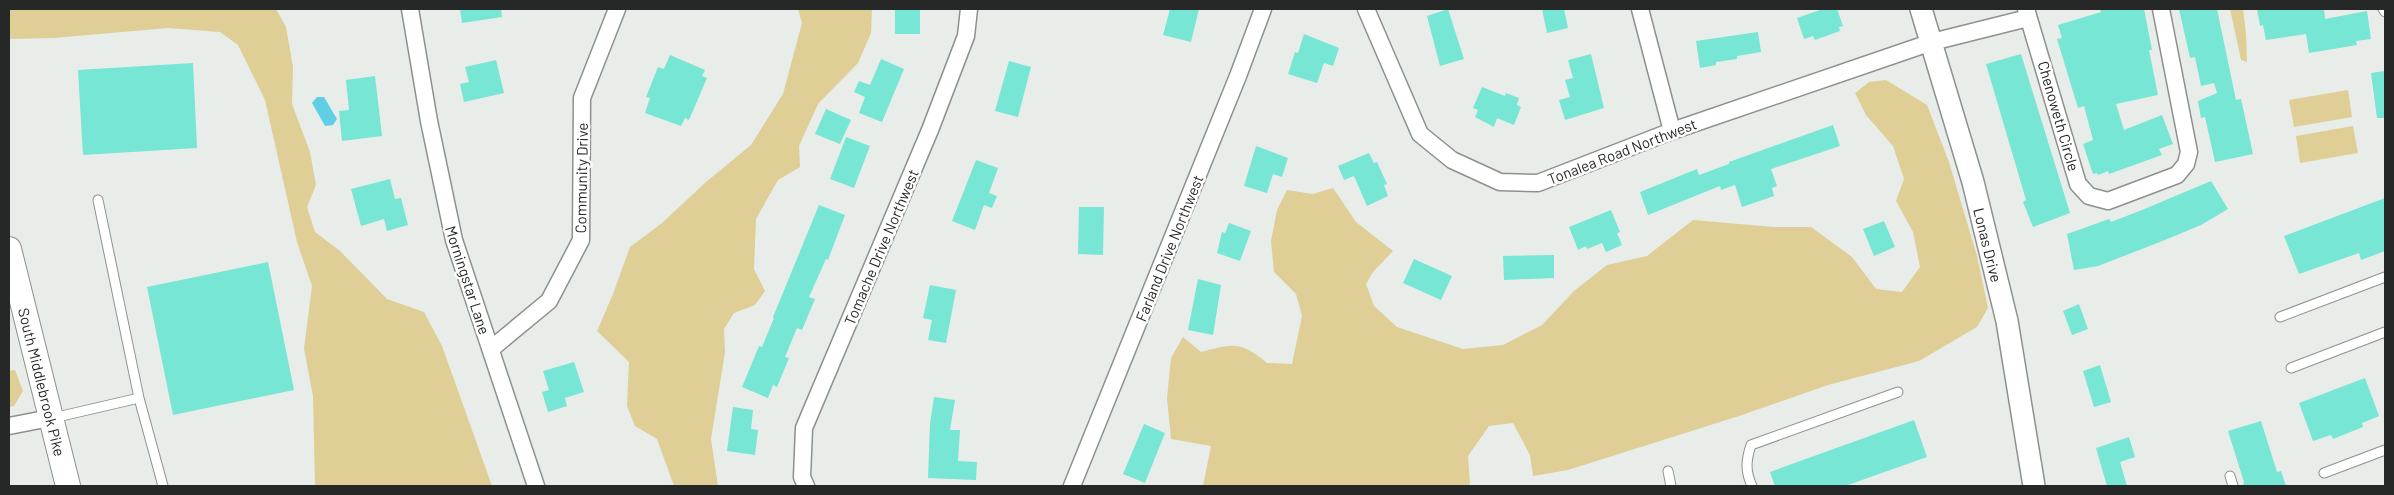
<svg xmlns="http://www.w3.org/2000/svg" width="2394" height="495" viewBox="0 0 2394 495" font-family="Barlow,sans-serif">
  <rect width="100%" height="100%" fill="#e8ede9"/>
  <path fill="#dfce96" d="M9,9h267l10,18 7,40 -1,37 18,48 6,33 -9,22 8,25 25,19 47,48 37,13 18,34 50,140h-177l-2,-90 -9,-47 8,-63 -15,-44 -32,-142 -27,-55 -18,-13 -52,-4 -114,10 -45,1z
    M798,9h74l-1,24 -13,30 -40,41 -19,42 1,21 -22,13 -22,39 -2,50 11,22 -10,14 -21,8 -10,16 1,23 -14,87 7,47h-44l-17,-47 -22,-13 -8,-20 2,-44 -32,-31 16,-37 17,-47 32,-24 44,-41 45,-37 32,-51 19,-71z
    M2230,9h13l3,25 1,28 -6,-2z
    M1886,80l41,25 22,57 28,94 11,52 -11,19 -58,34 -91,24 -89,31 -171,54 -35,6 -3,-21 -17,-32 -24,3 -21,30 2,28 -3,2h-264l8,-40 -40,-7 -4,-41 4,-40 12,-21 18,15c31,-8 39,-12 66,11l25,1 10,-48 -6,-22 -22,-22 -3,-31 6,-31 10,-20 26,4 20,-6 23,34 37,29 -20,21 -7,12 8,22 23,21 66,22 40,-4 39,-20 32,-34 33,-26 40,-9 46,-36 81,7h37l41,30 24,32 26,3 18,-25 -7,-35 -17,-31 8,-22 -11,-33 -27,-31 -11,-22 14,-11z
    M2348,90l4,27 -58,10 -5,-27z
    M2353,126l5,27 -58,10 -4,-27z
    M15,370l8,21 -9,15 -5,1v-36z"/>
  <path fill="#5fcfe5" d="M317,97h7l13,22 -4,6 -8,1 -13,-23z"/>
  <path fill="#77e6d4" d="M460,9h41l1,8 -40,6z
    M895,9h25v25h-25z
    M1170,9h29l-8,33 -28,-7z
    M1448,9l16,50 -24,7 -13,-50z
    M1542,9h22l4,19 -21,5z
    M1823,9h14l6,17 -4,1 1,4 -25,9 -2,-4 -9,3 -7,-21z
    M2100,9h44l8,41h-3l9,45 -42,9 8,26 38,-15 11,29 -14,5 3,6 -53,19 -1,-3 -10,4 -1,-2 -4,1 -10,-30 10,-4 -9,-34 -6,2 -21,-69 5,-1 -4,-13 43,-13z
    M2179,9h38l19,91 5,-1 12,55 -38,8 -10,-45 -4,1 -3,-17 19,-8 -3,-10 -13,3 -6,-29 -5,1z
    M2257,9h67l1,10 42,-8 4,28 -15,2 1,4 -48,8 -3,-19 -40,6 -3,-15 -3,1z
    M1758,32l3,20 -24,4v3l-21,3v3l-16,3 -4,-27z
    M1304,34l35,14 -6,18 -9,-3 -7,20 -29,-9 7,-22 3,1z
    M1591,54l13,54 -39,12 -6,-20 11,-3 -5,-17 8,-2 -5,-18z
    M2021,54l49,159 -37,14 -10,-25 3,-2 -40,-136z
    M670,55l35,15 -3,6 5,2 -18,42 -4,-2 -4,8 -36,-13 5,-15 -4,-1 12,-30 6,2z
    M881,59l23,10 -22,53 -23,-9 6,-16 -11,-5 5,-11 11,4z
    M496,60l8,33 -40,9 -4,-18 9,-2 -4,-15z
    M1009,61l22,6 -13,50 -23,-6z
    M193,63l4,85 -114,7 -5,-85z
    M2385,71v47h-8l-6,-45z
    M375,76l7,60 -40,5 -3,-30 10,-1 -3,-30z
    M1482,87l23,9 1,-3 13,5 -2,7 4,2 -7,18 -17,-7 -3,9 -19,-10 3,-7 -5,-2z
    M826,109l25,11 -11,24 -25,-10z
    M1833,125l7,21 -69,23 6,17 -5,2 2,8 -32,11 -7,-22 -14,5 -1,-4 -72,29 -8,-23 57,-23 2,6 30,-11v-2z
    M846,137l24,9 -16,42 -24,-9z
    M1256,146l32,12 -6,19 -9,-3 -6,19 -23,-7z
    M1369,153l5,10 3,-1 10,22 -3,1 4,11 -21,10 -13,-30 -10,4 -6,-14z
    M976,160l22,8 -9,25 8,3 -5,12 -8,-3 -9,25 -23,-9z
    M390,179l5,20 6,-1 7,27 -21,6 -3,-12 -23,7 -10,-37z
    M2211,181l17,28 -27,16 -36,15 -67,26 -24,4 -7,-36 42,-15 2,3 31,-12z
    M2385,198v53l-24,9 -2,-7 -60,21 -15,-38z
    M819,205l26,10 -17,45 -2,-1 -17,38 6,2 -13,31 -5,-2 -12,29 4,1 -12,29 -4,-2 -5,13 -26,-11 17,-41 3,1 12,-29 -1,-1z
    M1079,207h25l-1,48 -25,-1z
    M1611,210l9,22 -3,1 5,12 -16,7 -4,-9 -15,6 -1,-3 -8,4 -9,-23z
    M1884,221l11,26 -21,9 -11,-27z
    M1229,223l22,8 -11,30 -23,-8 5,-21 3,1z
    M1554,255v23l-50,2 -1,-24z
    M1414,259l38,17 -11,24 -38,-17z
    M268,262l26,128 -121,25 -26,-128z
    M1198,279l23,6 -8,50 -25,-5z
    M930,285l26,5 -10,53 -18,-3 4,-20 -9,-2z
    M2079,304l9,25 -16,6 -9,-24z
    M574,362l10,30 -19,6 2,8 -19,6 -6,-20 7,-2 -6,-19z
    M2100,365l11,37 -17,5 -11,-36z
    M2365,378l14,38 -17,7 1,4 -30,12 -2,-4 -18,6 -14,-38z
    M934,397l21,3 -5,30h10l-2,31 19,1 -1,18 -48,-2 2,-54z
    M733,407l20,3 -2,19 7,1 -3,25 -28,-4z
    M1914,420l13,37 -82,29h-70l-5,-14z
    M2261,421l16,51 4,-1 5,15h-43l1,-4 -16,-51z
    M1144,424l21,9 -20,50 -22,-9z
    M2129,437l6,20 -15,5 7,24h-20l-11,-38z"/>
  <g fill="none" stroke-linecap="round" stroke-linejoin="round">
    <g stroke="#8d918e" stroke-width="11">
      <path id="service" d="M2383,9l2,3
        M98,200l41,198
        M2280,317l105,-40
        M2291,368l94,-36
        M53,418l86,-20 24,88
        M1668,471l3,15
        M2324,473l61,-23
        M2230,476l3,10
        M1752,486c-7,-15 -6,-26 -1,-41l147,-53"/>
    </g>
    <g stroke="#8d918e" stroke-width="19">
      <path id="minor" d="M410,9l19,112 25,119 82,246
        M1366,9l54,125 32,26 48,22 38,1 134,-52 260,-89 96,-24
        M1640,9l32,122
        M2026,9l52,175 11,12 19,5 69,-26 9,-11 3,-12 -28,-143
        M491,349l58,-48 32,-61 1,-142 35,-89
        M9,426l41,-8
        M806,486l-4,-9 2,-49 126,-298 36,-94 3,-27
        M1072,486l166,-410 25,-67"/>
    </g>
    <g stroke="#8d918e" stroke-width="24">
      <path id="tertiary" d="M1921,9l52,173 34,139 27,165"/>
    </g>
    <g stroke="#8d918e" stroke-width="26">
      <path id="secondary" d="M9,249l59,237"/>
    </g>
    <use href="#service" stroke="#fff" stroke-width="9"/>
    <use href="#minor" stroke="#fff" stroke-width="16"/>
    <use href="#tertiary" stroke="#fff" stroke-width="21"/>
    <use href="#secondary" stroke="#fff" stroke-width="24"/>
  </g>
  <g text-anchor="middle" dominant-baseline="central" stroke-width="5" stroke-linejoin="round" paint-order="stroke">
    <g font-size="15" fill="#262827" stroke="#fff">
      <text transform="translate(2059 116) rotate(74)">Chenoweth Circle</text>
      <text transform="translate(1622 151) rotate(-21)">Tonalea Road Northwest</text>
      <text transform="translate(581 178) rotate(-89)">Community Drive</text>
      <text transform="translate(1988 245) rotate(76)">Lonas Drive</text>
      <text transform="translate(881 247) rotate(-67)">Tomache Drive Northwest</text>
      <text transform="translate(1169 248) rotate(-68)">Farland Drive Northwest</text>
      <text transform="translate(468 280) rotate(72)">Morningstar Lane</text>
      <text transform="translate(42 382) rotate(76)">South Middlebrook Pike</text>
    </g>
  </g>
  <rect width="2394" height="495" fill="none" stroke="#262827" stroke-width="20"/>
</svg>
